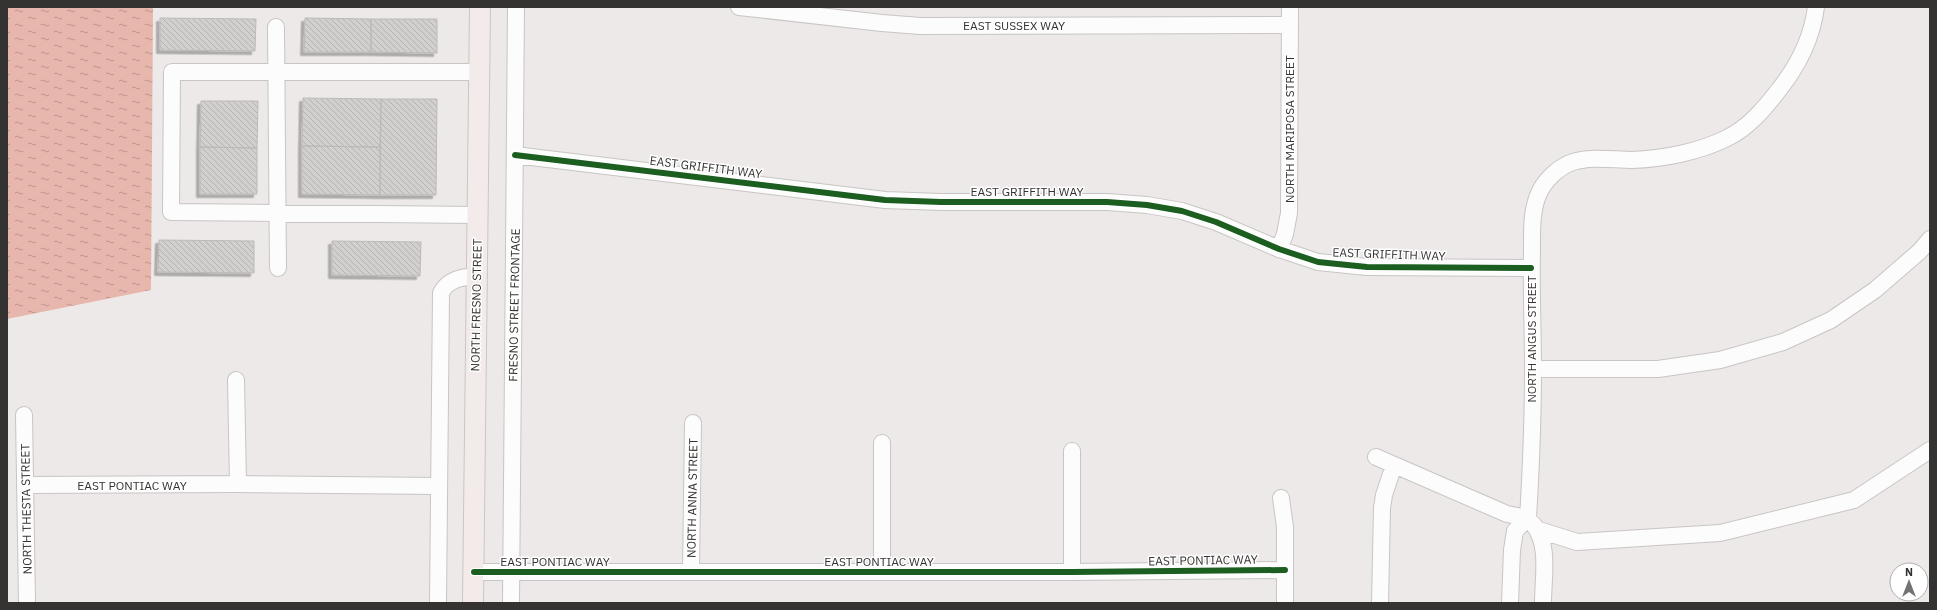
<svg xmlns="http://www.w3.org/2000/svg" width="1937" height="610" viewBox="0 0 1937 610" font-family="'IBM Plex Sans',sans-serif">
  <defs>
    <pattern id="water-ripples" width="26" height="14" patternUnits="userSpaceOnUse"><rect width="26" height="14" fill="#e7b6ac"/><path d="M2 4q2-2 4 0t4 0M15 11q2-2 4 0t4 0" fill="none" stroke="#bc958d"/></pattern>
    <pattern id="building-back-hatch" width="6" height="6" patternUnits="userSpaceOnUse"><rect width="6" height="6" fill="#d2cfcf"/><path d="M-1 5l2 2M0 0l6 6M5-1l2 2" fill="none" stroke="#b5b2b2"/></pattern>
    <filter id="shadow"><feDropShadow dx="-3.5" dy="3.5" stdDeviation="0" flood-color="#0004"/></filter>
  </defs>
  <rect width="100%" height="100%" fill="#ede9e9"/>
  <path fill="url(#water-ripples)" d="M7,8h146l-2,282 -144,29z"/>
  <path fill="url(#building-back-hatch)" stroke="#bcb9b8" filter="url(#shadow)" d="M160,18l96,1 -1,32 -95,-1z
    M305,18l66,1v33h-67z
    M371,19h66v34l-66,-1z
    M303,98l78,1 -1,48 -78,-1z
    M381,99h56l-1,96h-56z
    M201,101h57l-1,47 -57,-1z
    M302,146l78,1v48l-78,-1z
    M200,147l57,1v46h-57z
    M159,240l95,1v32l-96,-1z
    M332,241l89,1 -1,34 -88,-1z"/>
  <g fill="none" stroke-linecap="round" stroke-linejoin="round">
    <g stroke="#c8c5c4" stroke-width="18">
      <path id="minor" d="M739,7l143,16 38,3 370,-1
        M276,27l2,241
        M515,155l370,45 56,2h166l40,3 35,6 34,11 63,27 39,13 49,5 164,1
        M477,215l-306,-3 1,-140h307
        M1279,249l6,-15 4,-21 1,-206
        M1533,369h125l62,-9 63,-18 48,-22 44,-30 45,-39 10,-12
        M236,380l2,104
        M24,415l3,188
        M1376,457l131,57 21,4
        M25,485l213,-1 201,2
        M1281,498l4,29v76
        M1533,524c17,20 10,54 10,79
        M1539,530l38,12 143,-9 134,-33 76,-50
        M474,572h598l213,-2
        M691,572l2,-149
        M882,572v-129
        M1072,572v-121
        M438,603l3,-310c7,-14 21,-16 36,-17
        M511,603l5,-596
        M1380,603l2,-95 2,-13 10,-30
        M1510,603l2,-53 3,-19 13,-13c3,-50 5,-100 5,-150 0,-39 -2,-79 -1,-118 0,-20 -1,-41 8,-59 6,-12 20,-25 33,-29 19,-6 40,-2 59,-2 31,-1 67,-8 95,-22 21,-10 37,-29 51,-47 20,-25 34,-52 38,-84"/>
    </g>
    <g stroke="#c8c6c6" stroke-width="22">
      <path id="major" d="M473,603l7,-596"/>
    </g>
    <use href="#minor" stroke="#fcfcfc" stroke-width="16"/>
    <use href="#major" stroke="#f3ebe9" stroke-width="20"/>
    <g stroke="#fff" stroke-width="8">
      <path id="cycleway" d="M515,155l370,45 56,2h166l40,3 35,6 34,11 63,27 39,13 49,5 164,1
        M474,572h598l213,-2"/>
    </g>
    <use href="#cycleway" stroke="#1b5e20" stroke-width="6"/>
  </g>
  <g text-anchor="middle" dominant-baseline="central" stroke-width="3" stroke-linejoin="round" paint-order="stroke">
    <g font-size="12" fill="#353332" stroke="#fff">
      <text x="1014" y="25">EAST SUSSEX WAY</text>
      <text transform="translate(1289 129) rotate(-90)">NORTH MARIPOSA STREET</text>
      <text transform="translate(706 167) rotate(7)">EAST GRIFFITH WAY</text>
      <text x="1027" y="191">EAST GRIFFITH WAY</text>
      <text transform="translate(1389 254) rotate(2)">EAST GRIFFITH WAY</text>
      <text transform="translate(476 305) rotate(-89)">NORTH FRESNO STREET</text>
      <text transform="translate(514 305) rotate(-89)">FRESNO STREET FRONTAGE</text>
      <text transform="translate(1531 339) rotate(-90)">NORTH ANGUS STREET</text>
      <text x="132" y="485">EAST PONTIAC WAY</text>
      <text transform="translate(692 498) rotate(-89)">NORTH ANNA STREET</text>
      <text transform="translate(26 509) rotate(-91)">NORTH THESTA STREET</text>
      <text transform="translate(1203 560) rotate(-1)">EAST PONTIAC WAY</text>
      <text x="555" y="561">EAST PONTIAC WAY</text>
      <text x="879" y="561">EAST PONTIAC WAY</text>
    </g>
  </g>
  <rect width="1937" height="610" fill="none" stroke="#353332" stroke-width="16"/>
  <g transform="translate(1909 582)"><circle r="19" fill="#ffffff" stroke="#aeadad"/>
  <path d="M0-3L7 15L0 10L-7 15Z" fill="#757372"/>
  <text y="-6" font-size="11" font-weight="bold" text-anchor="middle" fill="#353332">N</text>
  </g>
</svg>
